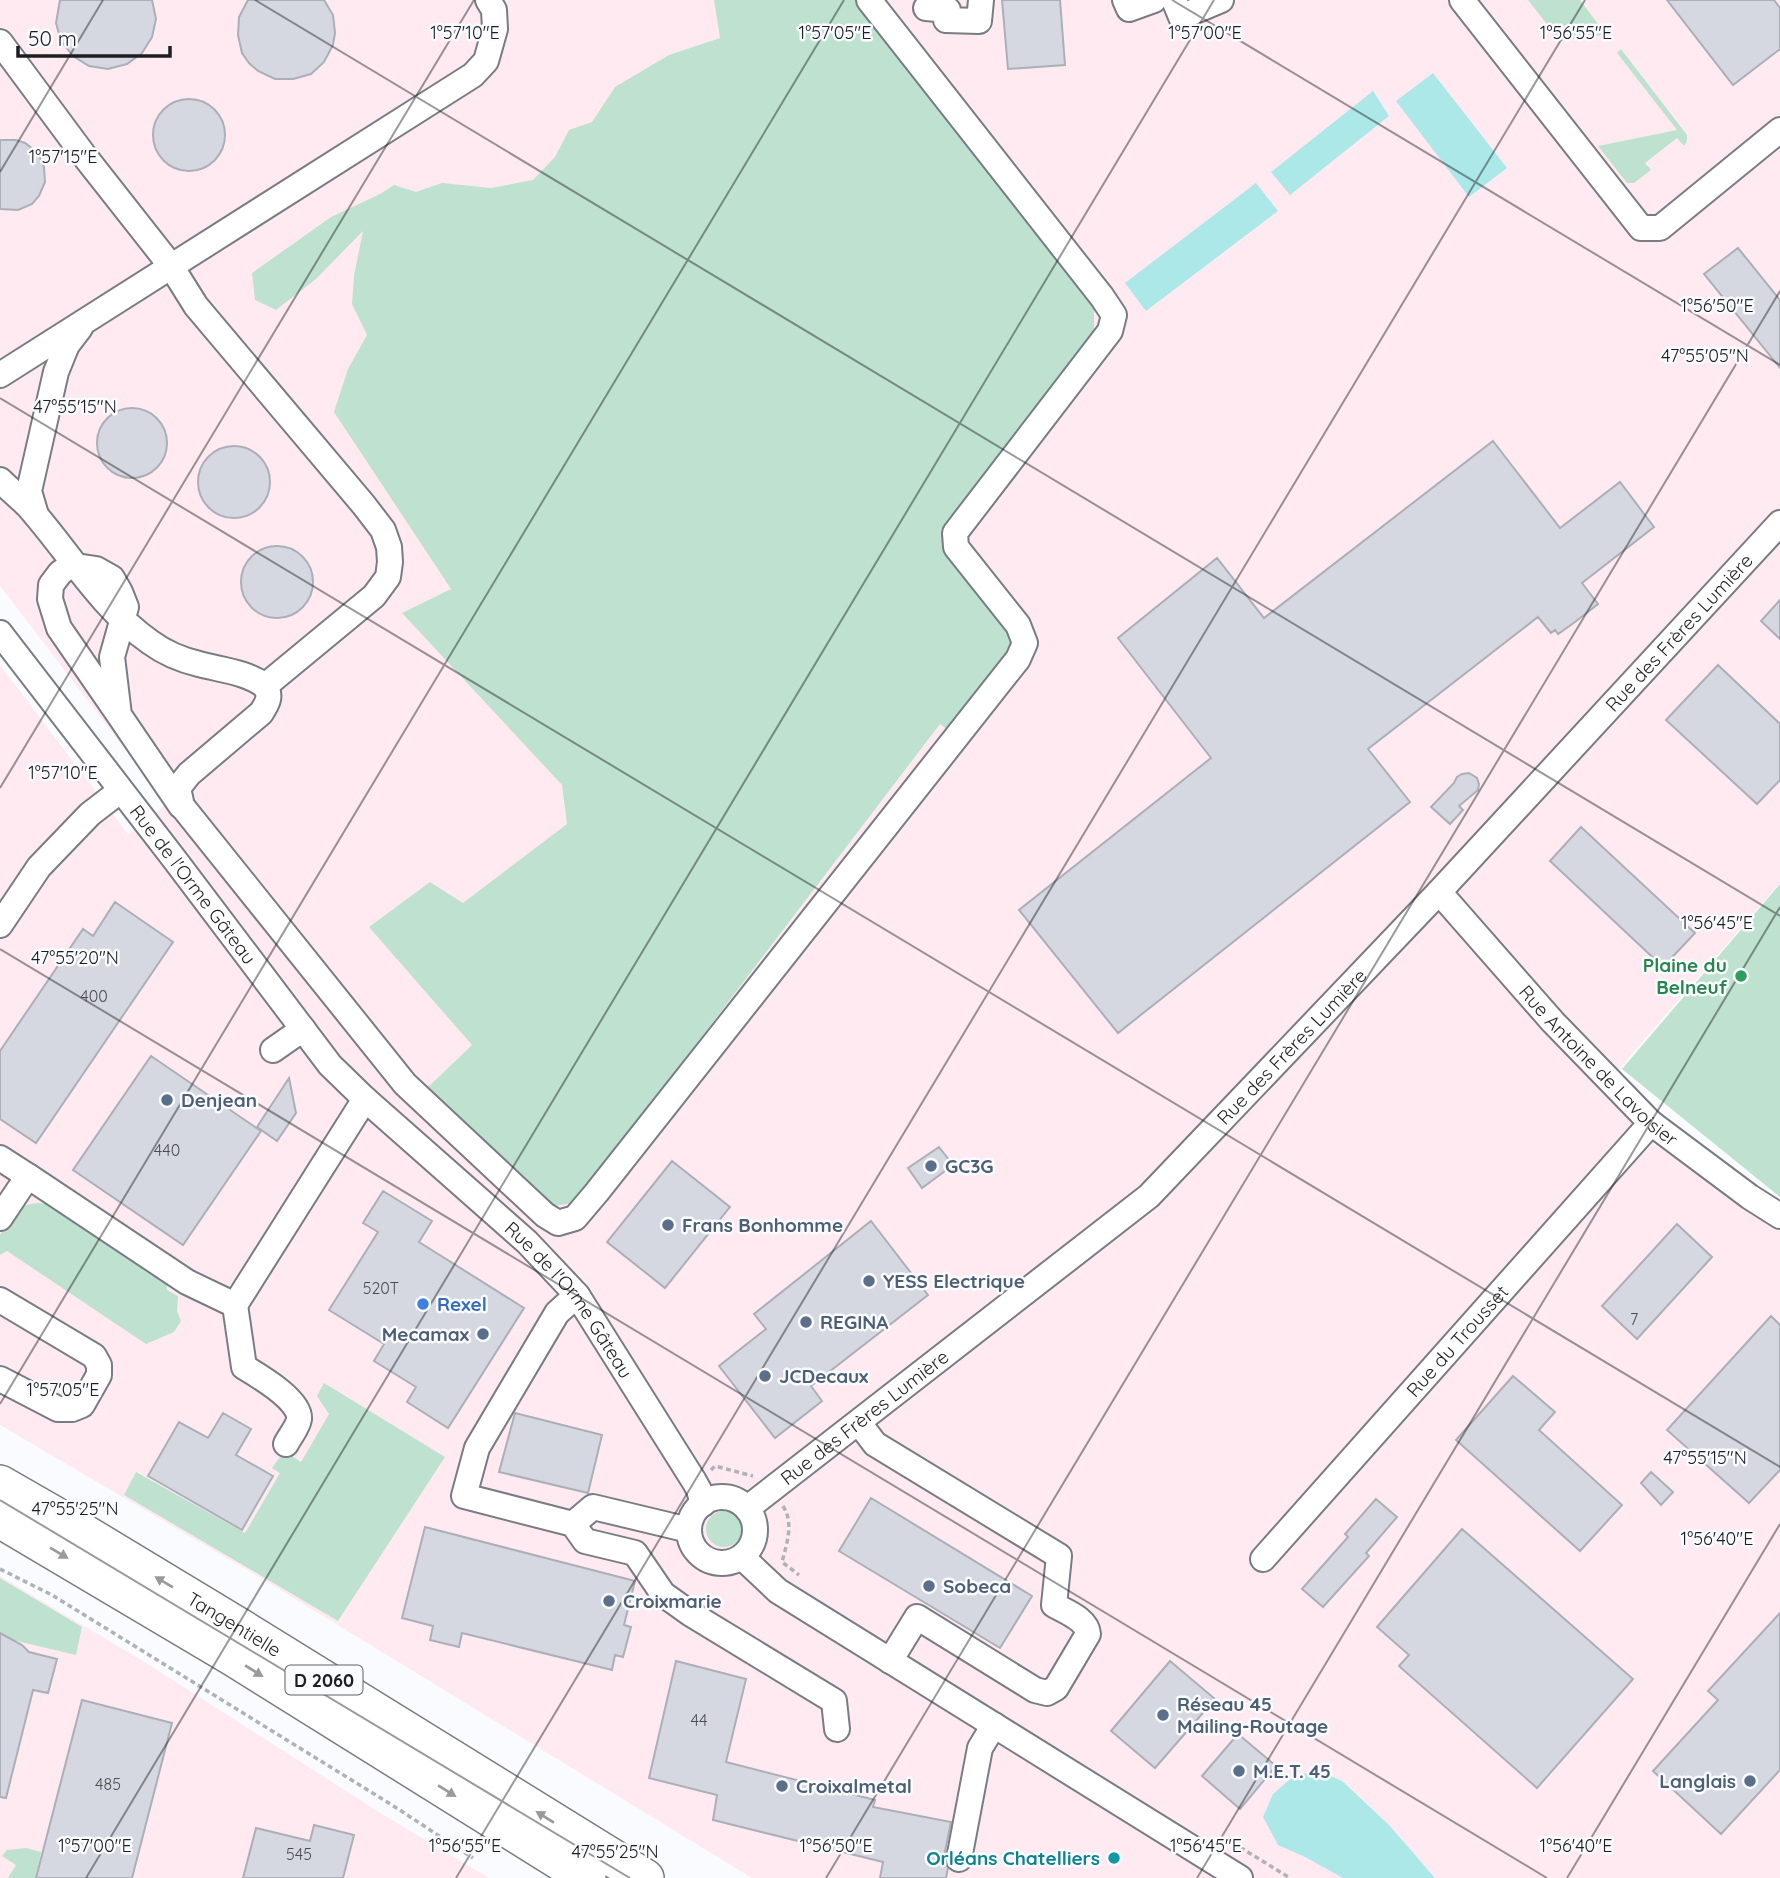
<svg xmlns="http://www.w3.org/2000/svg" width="1780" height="1878" viewBox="0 0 1780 1878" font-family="Quicksand,sans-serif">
  <rect width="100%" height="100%" fill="#f9fbfe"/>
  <path fill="#ffeaf1" d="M0,0h1780v883l-176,203 48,57 128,84v651h-1028l-488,-298 -264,-155v-760l128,169 39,-30 -167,-218z
    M0,1576l143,85 239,153 107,64h-489z"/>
  <path fill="#bee2cf" d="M714,0h141l239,309v27l-140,187 51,92 8,28 -12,22 -49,68 -12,-9 -365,479 -22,3 -130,-114 49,-47 -103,-118 61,-45 33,21 104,-79 -5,-39 -160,-172 49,-24 -117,-177 14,-43 19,-34 -15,-31 2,-28 9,-45 -47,48 -40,31 -21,-10 -3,-27 79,-56 49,-23 14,-9 22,7 26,-9 49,5 42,-8 22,-23 14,-27 23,-8 23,-35 54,-32 51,-17z
    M1528,0h52l25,33 -4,2 -41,6z
    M1621,49l66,86v6l-3,5 -7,-8 -32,25 6,7 -17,13h-7l-29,-37 79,-16 -60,-77z
    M1780,884v313l-158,-128z
    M37,1203l13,1 117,79v7l11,6 -1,15 4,10 -7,11 -28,12 -139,-93 -7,4v-20l12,-20 14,-10z
    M324,1383l121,74 -107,164 -214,-126 12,-23 109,61 35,-60 -8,-5 12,-17 17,11 28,-48 -12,-18z
    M706 1529a18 18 0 1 1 36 0a18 18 0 1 1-36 0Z
    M0,1578l82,49 -6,28 -76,-18z
    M26,1848l15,4 -5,26h-28l8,-13 -14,-9 5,-6z"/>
  <path fill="#ace8e8" d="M1433,73l74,95 -38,29 -73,-96z
    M1373,91l16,25 -99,79 -19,-23z
    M1256,183l22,28 -132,100 -21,-28z
    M1322,1772l20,9 47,44 46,53h-92l-38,-21 -27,-12 -15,-28 10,-23 23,-20z"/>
  <path fill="#d5d8e0" stroke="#acafb7" stroke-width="2" d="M60,0h92l4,19 -4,18 -10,16 -15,11 -19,5 -19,-3 -16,-10 -12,-15 -5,-18z
    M248,0h76l9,15 2,18 -2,12 -9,17 -13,12 -18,5h-18l-17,-8 -9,-8 -7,-10 -4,-18 1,-18z
    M1002,0h58l5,65 -57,4z
    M1667,0h107l6,8v41l-47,36z
    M153 135a36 36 0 1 1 72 0a36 36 0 1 1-72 0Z
    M0,140h16l9,3 13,10 6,14 1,15 -6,14 -7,8 -14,6 -18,-1z
    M1738,248l42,52v68l-76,-94z
    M97 443a35 35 0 1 1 70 0a35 35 0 1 1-70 0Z
    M1493,441l67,87 60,-46 34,45 -72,56 16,21 -23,18 -17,12 -3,-4 -4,3 -13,-16 -170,132 42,53 -292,231 -99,-123 192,-152 -93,-120 99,-80 47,60z
    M198 482a36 36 0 1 1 72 0a36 36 0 1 1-72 0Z
    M241 582a36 36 0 1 1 72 0a36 36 0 1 1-72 0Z
    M1780,600v39l-19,-18z
    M1718,665l62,59v56l-23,24 -91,-84z
    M1469,773l8,5 2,6 -1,6 -19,16 4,4 -13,14 -19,-17 23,-24 3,-6 5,-3z
    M1581,827l114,106 -32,34 -113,-106z
    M115,902l58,40 -137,201 -36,-24v-68l83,-122 10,7z
    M151,1056l110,75 -78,114 -110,-75z
    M289,1078l7,35 -19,28 -20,-14z
    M939,1147l14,18 -31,23 -14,-20z
    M672,1161l58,46 -65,81 -58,-46z
    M383,1191l49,30 -13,21 105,66 -76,120 -41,-26 9,-15 -42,-26 10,-17 -55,-34 49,-78 -15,-9z
    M871,1221l57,74 -117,91 11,15 -47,37 -56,-72 47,-37 -12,-15z
    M1677,1224l35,33 -75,82 -35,-33z
    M1771,1316l9,9v145l-31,33 -82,-73z
    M1513,1376l42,36 -16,18 83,75 -42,46 -124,-111z
    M223,1413l28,16 -15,26 37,21 -31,54 -94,-54 31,-54 29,16z
    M515,1413l87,22 -14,58 -89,-21z
    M1651,1472l22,20 -12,13 -20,-22z
    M871,1498l161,98 -32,52 -161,-97z
    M1376,1499l21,18 -31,36 3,3 -46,51 -21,-18 46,-52 -3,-3z
    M425,1527l210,54 -11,44 7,2 -8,30 -8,-2 -3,15 -150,-37 -3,14 -29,-7 3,-14 -31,-8z
    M1462,1529l171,150 -96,109 -138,-122 10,-11 -32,-28z
    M1780,1613v157l-59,64 -68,-63 65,-71 -10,-9z
    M0,1633l22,12 7,7 28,7 -9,34 -15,-3 -27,108 -6,-1z
    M676,1661l70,18 -20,83 149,38 -2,7 78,15 -7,34 1,7 3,5 -2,10h-66l3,-16 -170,-42 4,-25 -68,-17z
    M1170,1661l45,38 -60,69 -44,-37z
    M82,1700l90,23 -40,155h-96z
    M1238,1734l38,32 -36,43 -38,-33z
    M314,1825l40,10 -11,43h-100l13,-50 54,13z"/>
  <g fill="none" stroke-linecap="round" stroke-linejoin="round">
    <g stroke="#797c83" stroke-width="28">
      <g id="minor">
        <path d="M1125,0l4,9 25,-9"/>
        <path d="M1174,0l7,17 40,-17"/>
        <path d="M1462,0l179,228h19l120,-98"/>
        <path d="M926,8l22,2 -2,10 33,1 2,-21"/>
        <path d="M0,42l86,116 85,108 25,40 167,198 20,26 6,17 1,15 -2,15 -14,19 -109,90c-18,-14 -44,-16 -66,-22 -17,-4 -34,-11 -49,-22 -50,-35 -82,-91 -122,-136 -9,-9 -19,-17 -28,-26"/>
        <path d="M0,375l473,-300 13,-14 9,-32 -1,-19 -6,-10"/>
        <path d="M36,515l-7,-24 27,-119 11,-27 13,-17"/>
        <path id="s1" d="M0,633l175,227 155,205 35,34 162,143 50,53 117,186 5,9 4,14"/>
        <path d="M265,686c7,10 2,18 -4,27l-72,61 -11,14 4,18 223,278 140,131 13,8 17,-5 22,-26 421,-533 7,-16 -7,-18 -62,-78 -1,-14 155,-202 4,-16 -12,-18 -233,-297"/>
        <path d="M119,715l-7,-58 14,-50 -6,-15 -8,-14 -16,-9 -20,-3 -8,1 -8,6 -9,12 -1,14 9,29 60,87 62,91"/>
        <path id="s2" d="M1439,892l114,130 98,101 99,74 30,19"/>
        <path d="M0,925l39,-58 51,-53 30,-23"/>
        <path d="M273,1050l30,-21"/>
        <path d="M0,1158l28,18"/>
        <path d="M0,1218l28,-42 159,106 48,23 9,62c13,8 57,33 55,52 -1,8 -9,17 -13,25"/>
        <path d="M577,1295l-20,18 -80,135 -13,48 109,28 12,17 50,12 28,41 28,20 143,87 3,28"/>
        <path d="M0,1300l94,56 5,9v10l-17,30 -10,4h-14l-58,-30"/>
        <path d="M235,1305l130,-206"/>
        <path d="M859,1423l16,21 184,112 -5,49c12,7 33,14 34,29l-32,54 -9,5 -12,-3 -118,-73 -27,44"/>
        <circle cx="722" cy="1530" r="33"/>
        <path id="s3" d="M747,1509l7,-6 395,-307 290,-304 341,-369"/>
        <path d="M573,1524l20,-17 96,23"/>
        <path d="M742,1557l36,34 462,287"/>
        <path id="s4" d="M1263,1559l388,-436"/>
        <path d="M959,1859l21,-111 14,-23"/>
      </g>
    </g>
    <g stroke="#797c83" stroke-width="40">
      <g id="highway">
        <path id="s5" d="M0,1484l54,31 195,118 396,245"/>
        <path d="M0,1519l233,138 354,221"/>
      </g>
    </g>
    <path stroke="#b1b2b5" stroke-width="3.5" stroke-dasharray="5 3.5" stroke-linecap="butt" d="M711,1470l4,-4 38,10
      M783,1506c11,17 4,37 -1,56l17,13
      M0,1569l52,26 340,210 81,53
      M1232,1846h6l52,32"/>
    <use href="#minor" stroke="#fff" stroke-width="24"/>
    <use href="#highway" stroke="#fff" stroke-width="37"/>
  </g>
  <defs><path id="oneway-solid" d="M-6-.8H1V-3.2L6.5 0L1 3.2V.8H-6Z" transform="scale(1.75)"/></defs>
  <g fill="#999a9b">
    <use href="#oneway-solid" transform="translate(59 1553) rotate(31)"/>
    <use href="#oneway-solid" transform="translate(164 1582) rotate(-149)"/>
    <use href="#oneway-solid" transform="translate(254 1671) rotate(32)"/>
    <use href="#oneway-solid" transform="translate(447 1791) rotate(32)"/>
    <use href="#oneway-solid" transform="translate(545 1817) rotate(-148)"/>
  </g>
  <path fill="none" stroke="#1d1e21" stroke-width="2" stroke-opacity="0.45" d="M255,0l1525,916M1172,0l608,365M0,172l103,-172M0,398l1780,1069M0,788l474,-788M0,949l1547,929M0,1404l844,-1404M0,1500l630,378M86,1878l1128,-1878M456,1878l1129,-1878M826,1878l954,-1587M1197,1878l583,-971M1567,1878l213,-354"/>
  <circle fill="#2e9e5b" stroke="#f9fbfe" stroke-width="2.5" cx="1741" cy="976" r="7"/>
  <g fill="#5c6f8a" stroke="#f9fbfe" stroke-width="2.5">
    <circle cx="167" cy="1100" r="7"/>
    <circle cx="931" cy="1166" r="7"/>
    <circle cx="668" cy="1225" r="7"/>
    <circle cx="869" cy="1281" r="7"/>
    <circle cx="806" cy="1322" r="7"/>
    <circle cx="483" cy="1334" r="7"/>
    <circle cx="765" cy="1376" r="7"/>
    <circle cx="929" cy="1586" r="7"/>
    <circle cx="609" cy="1601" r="7"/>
    <circle cx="1163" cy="1715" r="7"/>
    <circle cx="1239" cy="1771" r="7"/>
    <circle cx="1750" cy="1781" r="7"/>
    <circle cx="782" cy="1786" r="7"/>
  </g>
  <circle fill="#3f7fe0" stroke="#f9fbfe" stroke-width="2.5" cx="423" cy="1304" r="7"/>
  <circle fill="#0f9aa8" stroke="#f9fbfe" stroke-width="2.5" cx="1114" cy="1858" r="7"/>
  <g text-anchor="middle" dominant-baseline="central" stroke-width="5" stroke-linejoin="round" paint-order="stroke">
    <g font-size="16" fill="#4b4c51">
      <text x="94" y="996">400</text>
      <text x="167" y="1150">440</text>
      <text x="381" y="1288">520T</text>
      <text x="1634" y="1319">7</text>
      <text x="699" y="1720">44</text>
      <text x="108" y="1784">485</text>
      <text x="299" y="1854">545</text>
    </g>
    <rect fill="#f9fbfe" stroke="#5f6063" stroke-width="2" x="285.5" y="1665.5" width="77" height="29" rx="5"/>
    <g font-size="18" font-weight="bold" fill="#1d1e21">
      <text x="324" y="1680">D 2060</text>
    </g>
    <g font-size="19" fill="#1d1e21" stroke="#f9fbfe">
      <text stroke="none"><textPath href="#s3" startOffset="1283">Rue des Frères Lumière</textPath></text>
      <text stroke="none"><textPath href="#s1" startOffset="317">Rue de l'Orme Gâteau</textPath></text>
      <text stroke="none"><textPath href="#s3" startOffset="716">Rue des Frères Lumière</textPath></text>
      <text stroke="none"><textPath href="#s2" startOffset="236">Rue Antoine de Lavoisier</textPath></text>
      <text stroke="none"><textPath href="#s1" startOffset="880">Rue de l'Orme Gâteau</textPath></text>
      <text stroke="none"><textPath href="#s4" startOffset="292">Rue du Trousset</textPath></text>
      <text stroke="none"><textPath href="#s3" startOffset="149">Rue des Frères Lumière</textPath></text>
      <text stroke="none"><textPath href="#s5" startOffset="273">Tangentielle</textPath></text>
    </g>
    <g font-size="19" font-weight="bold" fill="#27864d" stroke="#f9fbfe" text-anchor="end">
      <text x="1727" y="965">Plaine du<tspan x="1727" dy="22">Belneuf</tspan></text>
    </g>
    <g font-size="19" font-weight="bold" fill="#4e5e75" stroke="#f9fbfe" text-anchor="start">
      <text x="181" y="1100">Denjean</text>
      <text x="945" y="1166">GC3G</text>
      <text x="682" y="1225">Frans Bonhomme</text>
      <text x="883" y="1281">YESS Electrique</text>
      <text x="820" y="1322">REGINA</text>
      <text x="469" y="1334" text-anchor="end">Mecamax</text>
      <text x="779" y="1376">JCDecaux</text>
      <text x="943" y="1586">Sobeca</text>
      <text x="623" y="1601">Croixmarie</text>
      <text x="1177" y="1704">Réseau 45<tspan x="1177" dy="22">Mailing-Routage</tspan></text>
      <text x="1253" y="1771">M.E.T. 45</text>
      <text x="1736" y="1781" text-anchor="end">Langlais</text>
      <text x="796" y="1786">Croixalmetal</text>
    </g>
    <g font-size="19" font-weight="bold" fill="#366cbe" stroke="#f9fbfe" text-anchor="start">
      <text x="437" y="1304">Rexel</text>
    </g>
    <g font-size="19" font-weight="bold" fill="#0d838f" stroke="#f9fbfe" text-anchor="end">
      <text x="1100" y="1858">Orléans Chatelliers</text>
    </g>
  </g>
  <g font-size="18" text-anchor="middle" fill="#1d1e21" stroke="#f9fbfe" stroke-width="5" stroke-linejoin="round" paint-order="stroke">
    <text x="465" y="39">1°57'10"E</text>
    <text x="835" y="39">1°57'05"E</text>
    <text x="1205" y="39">1°57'00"E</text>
    <text x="1576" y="39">1°56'55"E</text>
    <text x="63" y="163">1°57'15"E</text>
    <text x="1717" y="312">1°56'50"E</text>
    <text x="1705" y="362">47°55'05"N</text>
    <text x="75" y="413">47°55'15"N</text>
    <text x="63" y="779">1°57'10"E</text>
    <text x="1717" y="929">1°56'45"E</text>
    <text x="75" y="964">47°55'20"N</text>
    <text x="63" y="1396">1°57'05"E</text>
    <text x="1705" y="1464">47°55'15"N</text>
    <text x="75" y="1515">47°55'25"N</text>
    <text x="1717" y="1545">1°56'40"E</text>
    <text x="95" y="1852">1°57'00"E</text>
    <text x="465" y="1852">1°56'55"E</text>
    <text x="836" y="1852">1°56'50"E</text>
    <text x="1206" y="1852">1°56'45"E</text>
    <text x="1576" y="1852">1°56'40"E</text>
    <text x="615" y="1858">47°55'25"N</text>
  </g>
  <path d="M18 46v10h152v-10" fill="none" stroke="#1d1e21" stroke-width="3.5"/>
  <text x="28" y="46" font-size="21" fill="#1d1e21" stroke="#f9fbfe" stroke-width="5" paint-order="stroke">50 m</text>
</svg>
